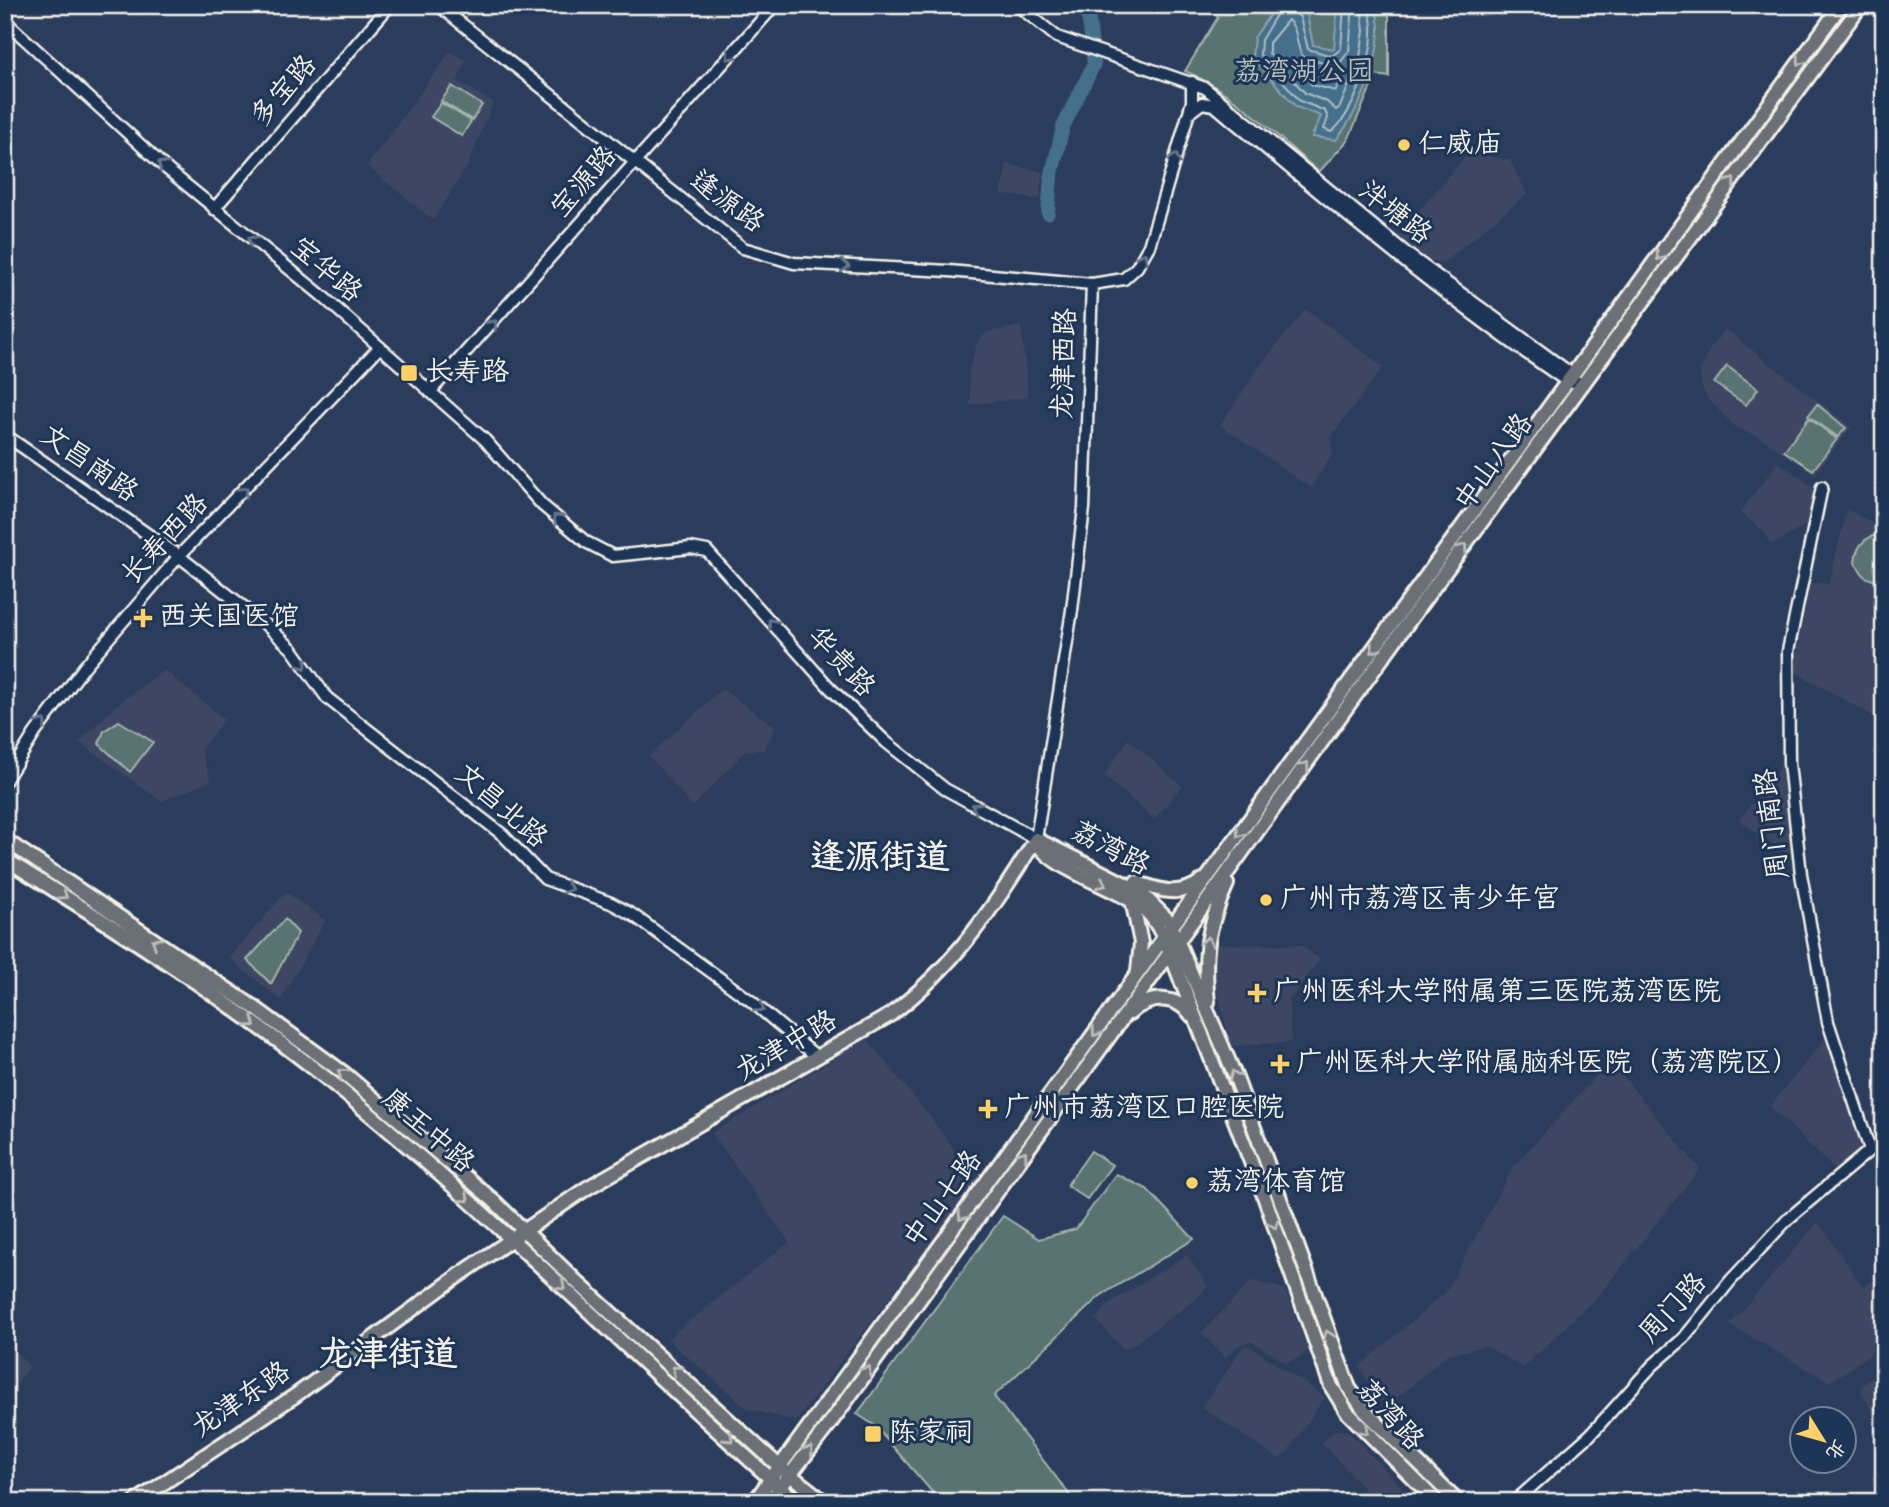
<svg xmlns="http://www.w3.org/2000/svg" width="1889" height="1507" viewBox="0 0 1889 1507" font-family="'Indie Flower','LXGW WenKai TC',sans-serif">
  <rect width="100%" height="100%" fill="#2b3d5d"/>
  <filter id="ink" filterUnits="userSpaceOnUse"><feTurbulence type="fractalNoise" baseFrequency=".0143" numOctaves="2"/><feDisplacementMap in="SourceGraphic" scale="14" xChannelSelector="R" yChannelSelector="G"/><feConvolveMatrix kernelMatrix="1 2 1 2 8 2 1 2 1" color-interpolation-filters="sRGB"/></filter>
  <g filter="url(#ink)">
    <path fill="#3c4764" d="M450,52l16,8 -9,21 36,21 -25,63 -35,55 -66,-54z
      M1469,152l41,8 17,34 -84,69 -15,-4 -30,-24z
      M1007,164l35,8 -2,27 -39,-5z
      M1306,309l77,58 -53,71 3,15 -22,35 -91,-63 43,-63z
      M1021,326l7,71 -58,8 -1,-34 9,-31 10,-8z
      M1725,329l126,98 -36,47 -54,-36 -27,-12 -26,-27 -6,-12 -2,-15 9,-22z
      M1778,462l34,24 3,10 -5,27 -35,20h-5l-6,-12 -24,-18z
      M1847,509l37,21v192l-90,-51 16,-88 19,1z
      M164,670l60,49 -23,31 10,31 -50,20 -82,-59 34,-34z
      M722,689l54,38 -12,23h-18l-53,57 -44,-51z
      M1128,739l54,47 -27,33 -51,-43z
      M1783,764l9,95 -53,-39z
      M286,892l39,28 -44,80 -52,-42z
      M1214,944l86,1 20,14 -31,42 2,41 -60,4 -15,-62z
      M1827,1037l38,110 -27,26 -68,-67z
      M867,1039l74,92 35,52 -180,238 -48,-12 -81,-70 122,-97 -77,-109z
      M1610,1061l90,108 -101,126 -76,73 -37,-22 -40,9 -60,53 -27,-41 87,-75 68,-126z
      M1818,1222l45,65 21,-12v70l-54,37 -100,-57z
      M1187,1255l21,31 -12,13 -69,50 -6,-2 -25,-28 14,-16z
      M1252,1281l33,8 23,63 -21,11 -36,-22 -13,5 -13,12 -24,-25z
      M5,1339l25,28 -25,31z
      M1248,1345l77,52 -39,57 -8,5 -76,-52 41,-60z
      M1884,1370v85l-4,-6 3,-18 -21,-38 -1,-7z
      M1335,1430l13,1 54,56 -16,15h-35l13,-14 -43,-45z"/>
    <path fill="#587370" stroke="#a6b2ac" stroke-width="2" d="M1202,5h187v72l-13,-2 -28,65 -29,32c-41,-34 -84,-80 -134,-101l33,-54z
      M452,86l30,19 -10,15 -31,-19z
      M441,103l30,18 -9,15 -31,-19z
      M1727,366l31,23 -12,16 -32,-22z
      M1817,404l29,24 -8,9 -30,-21z
      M1809,418l28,21 -24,31 -29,-19z
      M1879,534l5,2v48l-19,-7 -10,-14c1,-16 8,-25 24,-29z
      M119,721l34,21 -23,30 -31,-28 5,-13z
      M285,919l13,14 -27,51 -24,-24z
      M1091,1151l21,14 -25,34 -20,-14z
      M1116,1174l31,15 47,50 -94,57 -106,100 81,106h-150l8,-9 -59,-68 -17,-11 146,-198 36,23 37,-10z"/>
    <path fill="#446f8b" stroke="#8aa3b0" stroke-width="2" d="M1338,5h39c-1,10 3,19 2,28 -3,38 -19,77 -43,107l-24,-3 9,-21 -25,-9 -44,-50 2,-19 21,-31 31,2 7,36 21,4z"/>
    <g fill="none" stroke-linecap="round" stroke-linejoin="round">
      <path stroke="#aebdc3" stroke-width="2" d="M1282,5l-21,35 -1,15 40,46 25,10 3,7 -4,11 7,3c22,-16 41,-73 41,-100 1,-9 -3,-17 -2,-27
        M1292,5l1,7 7,5 8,32 24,7 9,-7 3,-44
        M1353,5l-4,46 -9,12 -10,2 -27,-8c-8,-11 -4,-28 -15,-37l-19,23v10l36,40 22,9 9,8 4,-3 20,-50 4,-26 -3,-26
        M1307,71l32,4 -3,16 -24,-6 -8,-9z"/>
      <path stroke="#446f8b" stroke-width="14" d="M1048,213l3,-35 12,-51 31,-63 -5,-43 -6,-16"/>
      <g stroke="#f4f1e8" stroke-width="15">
        <path id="minor" d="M438,5l305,243 51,15 155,8 143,13 32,-5 13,-12 12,-21 43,-144v-20
          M1017,5l40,32 148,51 205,168 163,119
          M5,21l163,149 152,124 165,146 57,65 44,37 27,14 78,-8 16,3 123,137 56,54 59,47 91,50 36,-229 12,-102 8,-224
          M1190,112l12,-9 12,2c115,96 230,193 354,277h17
          M214,209l176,-204
          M430,392l345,-387
          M5,435l174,121 85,67 28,26 35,49 176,137 42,44 66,24 22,12 118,86 66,56
          M5,781l30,-48 50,-67 94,-110 201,-209
          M1514,1502l76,-67 62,-69 32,-28 47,-58 57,-61 82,-69 -42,-128 -27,-148 -12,-111 -1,-112 34,-164"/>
      </g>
      <g stroke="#f4f1e8" stroke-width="18">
        <path id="major" d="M1036,839l103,52 30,30 67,157 113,310 16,23 93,91
          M1036,839c10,30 83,48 109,71 13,12 18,27 25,42l94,244 67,190 16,26 90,90
          M5,840l250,168 90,66 149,127 84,82 202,184 45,35
          M5,859c106,66 213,134 311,211 169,134 319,291 481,432
          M1136,882c24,9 45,16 67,-2
          M1132,900l9,43 -3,28
          M1208,1002c-5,-49 -1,-74 19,-118
          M1130,1013c20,-18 46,-19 63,4
          M135,1502l161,-107 162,-119 129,-88 303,-173c64,-48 105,-109 146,-176
          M754,1502l1087,-1497
          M769,1502l59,-76 594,-823 439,-598"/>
      </g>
      <use href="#minor" stroke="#1d3557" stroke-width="10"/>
      <use href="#major" stroke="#6b6f75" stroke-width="12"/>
    </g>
    <defs><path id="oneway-chevron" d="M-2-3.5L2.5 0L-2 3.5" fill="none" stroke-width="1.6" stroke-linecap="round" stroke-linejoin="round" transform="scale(1.75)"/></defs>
    <g stroke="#68778a">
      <use href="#oneway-chevron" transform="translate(730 56) rotate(132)"/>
      <use href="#oneway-chevron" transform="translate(1175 158) rotate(-74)"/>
      <use href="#oneway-chevron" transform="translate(162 165) rotate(-138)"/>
      <use href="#oneway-chevron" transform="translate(252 240) rotate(-139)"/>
      <use href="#oneway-chevron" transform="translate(1143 257) rotate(-61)"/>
      <use href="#oneway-chevron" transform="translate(845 266) rotate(3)"/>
      <use href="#oneway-chevron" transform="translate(493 324) rotate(-48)"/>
      <use href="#oneway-chevron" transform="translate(244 491) rotate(-46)"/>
      <use href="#oneway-chevron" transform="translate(557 518) rotate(-138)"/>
      <use href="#oneway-chevron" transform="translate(772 623) rotate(-130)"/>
      <use href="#oneway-chevron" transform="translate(303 665) rotate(57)"/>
      <use href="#oneway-chevron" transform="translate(42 723) rotate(-53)"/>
      <use href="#oneway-chevron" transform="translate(976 807) rotate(-151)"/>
      <use href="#oneway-chevron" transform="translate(568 888) rotate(18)"/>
      <use href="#oneway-chevron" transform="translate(760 1008) rotate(38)"/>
    </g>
    <g stroke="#bdbdba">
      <use href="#oneway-chevron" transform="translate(1801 61) rotate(126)"/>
      <use href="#oneway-chevron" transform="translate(1731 182) rotate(-53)"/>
      <use href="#oneway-chevron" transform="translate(1660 256) rotate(126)"/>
      <use href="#oneway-chevron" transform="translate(1463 548) rotate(-54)"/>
      <use href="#oneway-chevron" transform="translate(1374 649) rotate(126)"/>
      <use href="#oneway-chevron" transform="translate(1305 766) rotate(-54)"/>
      <use href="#oneway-chevron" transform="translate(1240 833) rotate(126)"/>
      <use href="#oneway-chevron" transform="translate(1102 884) rotate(27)"/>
      <use href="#oneway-chevron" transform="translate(63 895) rotate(33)"/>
      <use href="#oneway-chevron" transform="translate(1207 941) rotate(-80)"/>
      <use href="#oneway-chevron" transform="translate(156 942) rotate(-146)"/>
      <use href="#oneway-chevron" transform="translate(251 1023) rotate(35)"/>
      <use href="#oneway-chevron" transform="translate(1096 1032) rotate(126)"/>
      <use href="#oneway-chevron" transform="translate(342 1073) rotate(-142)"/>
      <use href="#oneway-chevron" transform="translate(1234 1075) rotate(-112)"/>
      <use href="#oneway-chevron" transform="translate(1023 1155) rotate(-54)"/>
      <use href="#oneway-chevron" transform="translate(465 1198) rotate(41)"/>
      <use href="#oneway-chevron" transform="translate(962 1216) rotate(126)"/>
      <use href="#oneway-chevron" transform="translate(1274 1224) rotate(71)"/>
      <use href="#oneway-chevron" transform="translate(561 1286) rotate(42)"/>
      <use href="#oneway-chevron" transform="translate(1328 1335) rotate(-110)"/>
      <use href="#oneway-chevron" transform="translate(676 1370) rotate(-139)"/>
      <use href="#oneway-chevron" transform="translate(867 1370) rotate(-55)"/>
      <use href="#oneway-chevron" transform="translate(1365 1430) rotate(44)"/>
      <use href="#oneway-chevron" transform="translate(729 1438) rotate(43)"/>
      <use href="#oneway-chevron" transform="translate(809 1450) rotate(-52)"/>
    </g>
  </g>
  <g fill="#ffd166" stroke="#1d3557" stroke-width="2.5">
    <circle cx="1404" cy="145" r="7"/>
    <rect x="400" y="364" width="18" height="18" rx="3.5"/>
    <path d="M139.5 607.5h7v7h7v7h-7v7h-7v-7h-7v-7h7z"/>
    <circle cx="1266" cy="900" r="7"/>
    <path d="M1253.5 982.5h7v7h7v7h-7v7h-7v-7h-7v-7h7z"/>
    <path d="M1276.5 1053.5h7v7h7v7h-7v7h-7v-7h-7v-7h7z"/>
    <path d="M984.5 1098.5h7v7h7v7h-7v7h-7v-7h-7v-7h7z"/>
    <circle cx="1192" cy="1183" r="7"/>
    <rect x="864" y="1425" width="18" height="18" rx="3.5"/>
  </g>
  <g text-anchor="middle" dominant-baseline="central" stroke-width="6" stroke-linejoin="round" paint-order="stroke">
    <g font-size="28" fill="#b6bfb8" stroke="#1d3557">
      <text x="1304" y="73">荔湾湖公园</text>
    </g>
    <g font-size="28" fill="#f4f1e8" stroke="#1d3557">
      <text transform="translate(285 92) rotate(-49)">多宝路</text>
      <text transform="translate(585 183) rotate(-49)">宝源路</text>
      <text transform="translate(726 203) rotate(36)">逢源路</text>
      <text transform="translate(1394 214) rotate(38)">泮塘路</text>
      <text transform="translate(325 271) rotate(40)">宝华路</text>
      <text transform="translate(1066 364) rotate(-88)">龙津西路</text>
      <text transform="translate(1495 463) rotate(-54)">中山八路</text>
      <text transform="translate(88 465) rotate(35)">文昌南路</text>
      <text transform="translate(166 540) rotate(-47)">长寿西路</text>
      <text transform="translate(840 663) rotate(47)">华贵路</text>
      <text transform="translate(500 807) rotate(41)">文昌北路</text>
      <text transform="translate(1774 824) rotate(-97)">周门南路</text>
      <text transform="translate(1110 850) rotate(28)">荔湾路</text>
      <text transform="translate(787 1047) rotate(-30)">龙津中路</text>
      <text transform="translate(427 1132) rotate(41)">康王中路</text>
      <text transform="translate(944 1200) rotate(-54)">中山七路</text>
      <text transform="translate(1674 1309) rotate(-47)">周门路</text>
      <text transform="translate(242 1401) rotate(-34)">龙津东路</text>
      <text transform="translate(1389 1416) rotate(48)">荔湾路</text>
    </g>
    <g font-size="28" fill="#f4f1e8" stroke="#1d3557" text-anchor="start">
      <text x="1418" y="145">仁威庙</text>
      <text x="425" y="373">长寿路</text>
      <text x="159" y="618">西关国医馆</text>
      <text x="1280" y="900">广州市荔湾区青少年宫</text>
      <text x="1273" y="993">广州医科大学附属第三医院荔湾医院</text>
      <text x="1296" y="1064">广州医科大学附属脑科医院（荔湾院区）</text>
      <text x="1004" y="1109">广州市荔湾区口腔医院</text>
      <text x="1206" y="1183">荔湾体育馆</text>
      <text x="889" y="1434">陈家祠</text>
    </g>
    <g font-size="35" font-weight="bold" fill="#f4f1e8" stroke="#1d3557">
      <text x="880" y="859">逢源街道</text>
      <text x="388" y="1356">龙津街道</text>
    </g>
  </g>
  <rect width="1889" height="1507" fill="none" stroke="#1d3557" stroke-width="28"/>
  <rect x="14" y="14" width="1861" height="1479" fill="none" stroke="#f4f1e8" stroke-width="2.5" filter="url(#ink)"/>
  <g transform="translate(1823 1440) rotate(127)"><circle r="33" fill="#1d3557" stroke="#738091" stroke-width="2"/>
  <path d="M0-5L12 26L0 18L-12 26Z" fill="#ffd166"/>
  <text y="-10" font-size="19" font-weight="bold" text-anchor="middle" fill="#f4f1e8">北</text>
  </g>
</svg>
